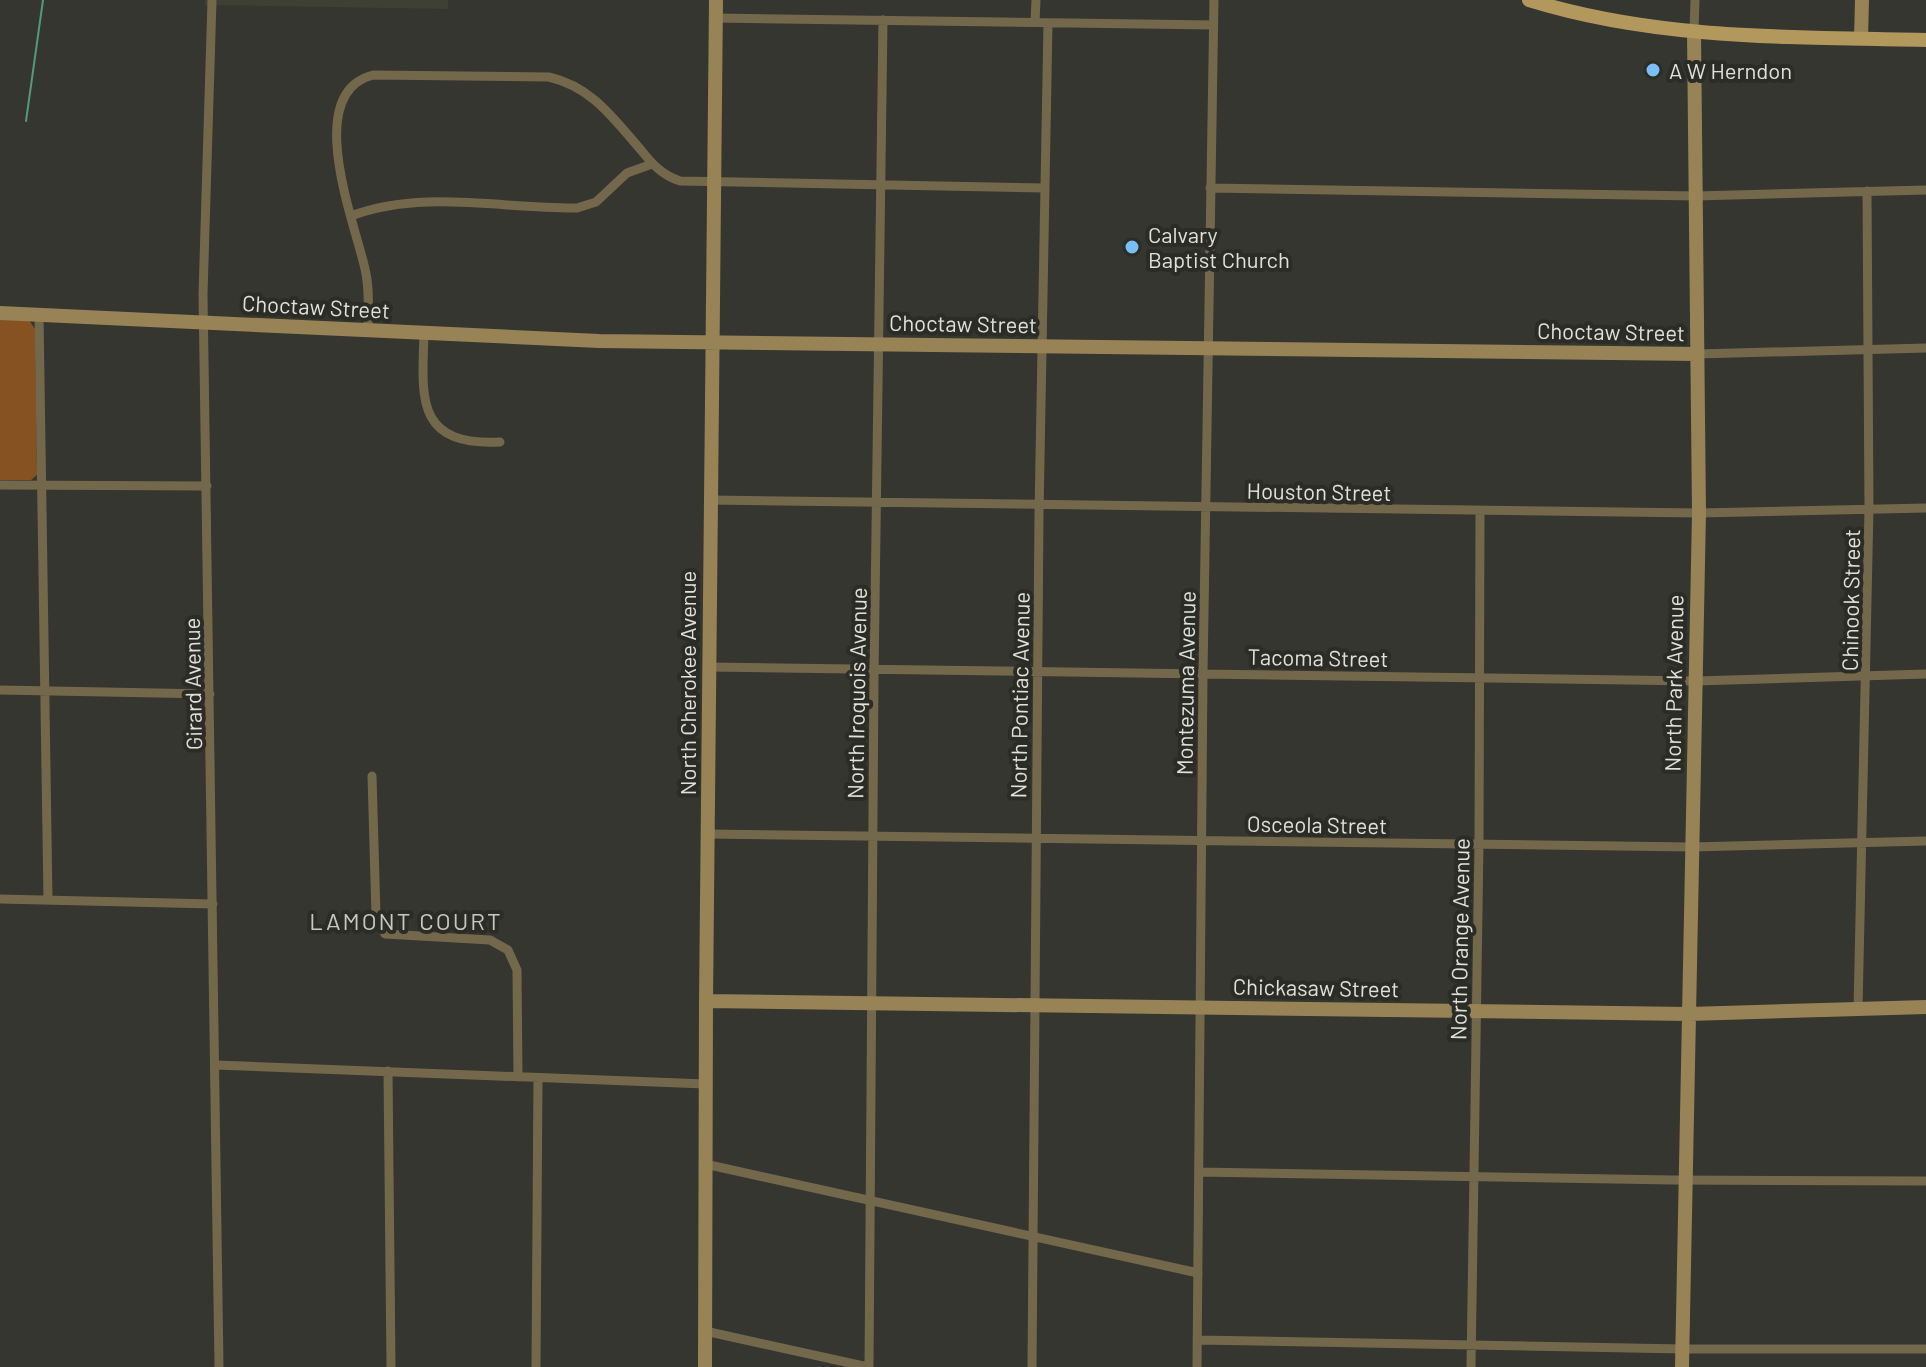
<svg xmlns="http://www.w3.org/2000/svg" width="1926" height="1367" viewBox="0 0 1926 1367" font-family="Barlow,sans-serif">
  <rect width="100%" height="100%" fill="#35362f"/>
  <path fill="#3e4033" d="M205,0h243v9l-243,-4z"/>
  <path fill="#875221" d="M0,319l29,1 6,9 2,146 -6,5h-31z"/>
  <g fill="none" stroke-linecap="round" stroke-linejoin="round">
    <path stroke="#549880" stroke-width="2" d="M26,121l17,-121"/>
    <path stroke="#74684c" stroke-width="9" d="M212,0l-9,294 16,1073
      M716,18l497,7
      M1035,22l1,-22
      M1694,32l1,-32
      M1210,188l486,8 230,-6
      M351,216c72,-27 151,-7 226,-8l19,-6 31,-29 25,-9
      M39,315l9,585
      M368,330c0,-20 2,-41 -3,-61 -10,-46 -63,-176 8,-194l176,2c43,10 64,41 92,73 11,14 21,25 39,31l365,7
      M424,333c-2,65 -9,113 76,109
      M1697,354l229,-6
      M0,485l207,1
      M711,500l988,13 227,-5
      M710,667l986,14 230,-7
      M0,690l210,4
      M372,776l4,139 9,19 105,6 18,10 9,20 1,107
      M708,834l984,13 234,-6
      M0,899l213,5
      M1858,1009l11,-500 -2,-318
      M216,1065l489,19
      M388,1071l3,296
      M705,1164l493,109
      M1199,1172l474,8 253,1
      M705,1331l163,36
      M1198,1340l485,9h243
      M536,1367l2,-289
      M869,1367l5,-690 9,-657
      M1032,1367l7,-853 9,-491
      M1197,1367l6,-693 11,-674
      M1471,1367l8,-523 1,-333"/>
    <path stroke="#978356" stroke-width="14" d="M1861,38l1,-38
      M0,313l599,28 1098,13
      M706,1001l983,13 237,-7
      M705,1367l1,-366 10,-1001
      M1682,1367l17,-854 -5,-481"/>
    <path stroke="#b2985d" stroke-width="14" d="M1529,0c129,40 263,37 397,40"/>
  </g>
  <g fill="#7abef8" stroke="#2b2c26" stroke-width="3">
    <circle cx="1653" cy="70" r="8"/>
    <circle cx="1132" cy="247" r="8"/>
  </g>
  <g text-anchor="middle" dominant-baseline="central" stroke-width="8" stroke-linejoin="round" paint-order="stroke">
    <g font-size="22" fill="#e0e1dc" stroke="#2b2c26" text-anchor="start">
      <text x="1669" y="70">A W Herndon</text>
      <text x="1148" y="234">Calvary<tspan x="1148" dy="25">Baptist Church</tspan></text>
    </g>
    <g font-size="22" fill="#e0e1dc" stroke="#2b2c26">
      <text transform="translate(316 306) rotate(3)">Choctaw Street</text>
      <text transform="translate(963 323) rotate(1)">Choctaw Street</text>
      <text transform="translate(1611 331) rotate(1)">Choctaw Street</text>
      <text transform="translate(1319 491) rotate(1)">Houston Street</text>
      <text transform="translate(1850 600) rotate(-89)">Chinook Street</text>
      <text transform="translate(1318 657) rotate(1)">Tacoma Street</text>
      <text transform="translate(687 683) rotate(-90)">North Cherokee Avenue</text>
      <text transform="translate(1185 683) rotate(-89)">Montezuma Avenue</text>
      <text transform="translate(1673 683) rotate(-89)">North Park Avenue</text>
      <text transform="translate(192 684) rotate(-91)">Girard Avenue</text>
      <text transform="translate(856 693) rotate(-89)">North Iroquois Avenue</text>
      <text transform="translate(1019 695) rotate(-89)">North Pontiac Avenue</text>
      <text transform="translate(1317 824) rotate(1)">Osceola Street</text>
      <text transform="translate(1459 939) rotate(-89)">North Orange Avenue</text>
      <text transform="translate(1316 987) rotate(1)">Chickasaw Street</text>
    </g>
    <g font-size="24" letter-spacing="2" fill="#c7c9c0" stroke="#2b2c26">
      <text x="406" y="920">LAMONT COURT</text>
    </g>
  </g>
</svg>
